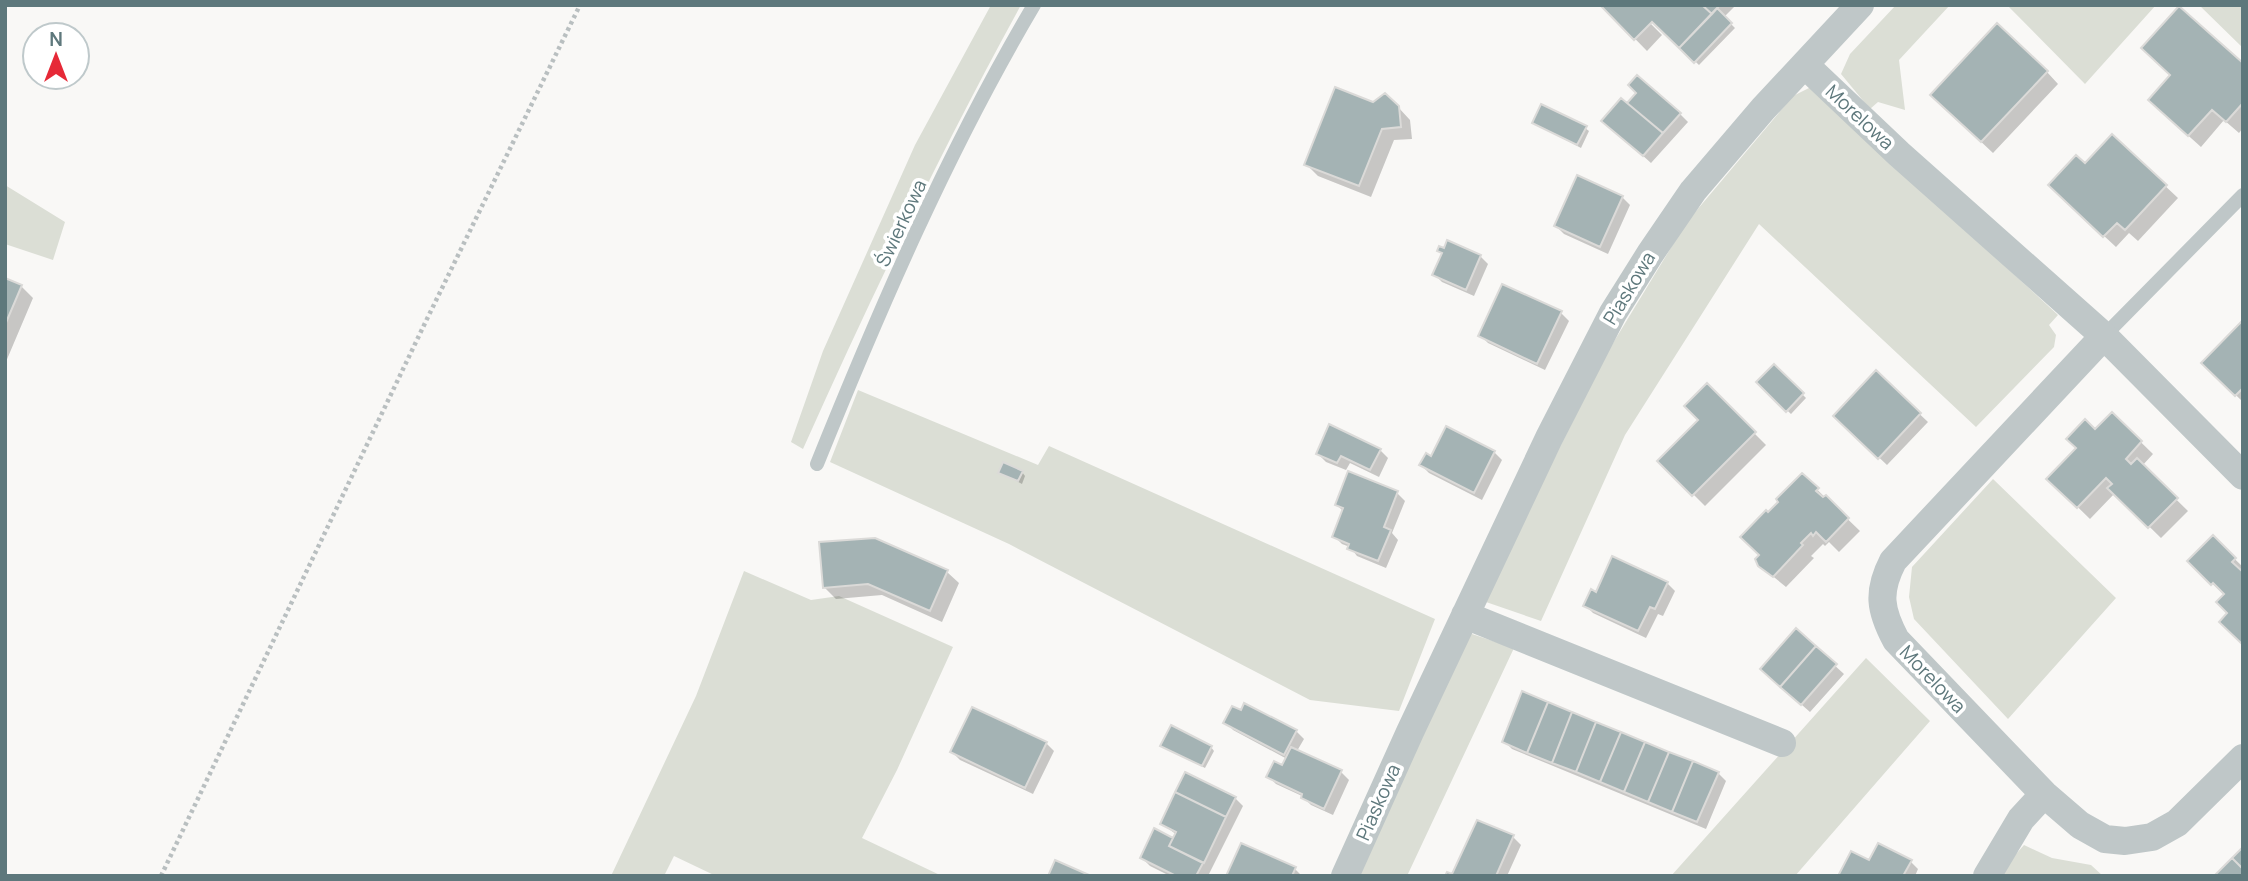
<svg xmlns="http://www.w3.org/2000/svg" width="2248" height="881" viewBox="0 0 2248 881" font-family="Manrope,sans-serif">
  <rect width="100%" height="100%" fill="#f9f8f6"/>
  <path fill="#dbded5" d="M991,5h30c-80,146 -150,292 -218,444l-12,-7 32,-91 92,-206z
    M1896,5h54l-51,55 6,50 -27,-8 -8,7 -29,-35 9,-20z
    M2007,5h149l-71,79z
    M2199,5h44v43z
    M1811,87l247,228 -9,10 7,10 -2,12 -78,80 -217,-203 -134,211 -84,186 -55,-19v-8l121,-241 79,-130 107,-127z
    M5,185l60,37 -12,38 -48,-16z
    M858,390l180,75 11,-19 386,173 -36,92 -89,-11 -301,-156 -179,-82z
    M1993,479l123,119 -108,121 -94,-100 -5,-22 3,-30z
    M744,571l67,29 28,-4 114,51 -56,123 -35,68 80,38h-226l-42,-20 -10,20h-53l85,-180z
    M1469,633l45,15 -107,228h-50z
    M1866,658l64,63 -135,155h-124z
    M2024,845l28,13 39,7 12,11h-102l6,-12z"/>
  <path fill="#0003" d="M1602,5h134l-12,12 11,11 -36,37 -52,-50 -3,2 18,18 -15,16z
    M2243,65v63l-4,5 -15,-13 -23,27 -39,-35z
    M2047,72l11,12 -65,69 -49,-46z
    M1628,105l52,9 8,8 -37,41 -39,-35z
    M1398,107l12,13 2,19 -18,1 -23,57 -53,-21 -12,-12z
    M1534,123l51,5 4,3 -8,17z
    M2112,136l66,62 -40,43 -9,-8 -13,14 -54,-50 23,-31z
    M1578,177l44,20 8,8 -22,49 -44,-20 -8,-8z
    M1439,250l41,6 8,8 -14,32 -32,-14 -8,-8 9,-20z
    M5,279l16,7 12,12 -28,66z
    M1561,313l8,8 -24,49 -57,-27 -8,-8z
    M2243,323v79l-40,-39z
    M1774,366l32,32 -15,16 -33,-32z
    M1876,373l52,49 -41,43 -52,-49z
    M1707,386l59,59 -61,61 -45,-45 41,-41z
    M2112,414l41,40 -11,12 46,45 -27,27 -46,-45 -25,26 -41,-40z
    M1380,450l8,8 -9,19 -29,-14 -4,7 -20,-8 -8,-8z
    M1494,452l8,8 -20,40 -53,-27 -8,-8 11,-7z
    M1000,472h22l3,4 -3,8z
    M1802,475l58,56 -21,21 -10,-10 -4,4 -2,-2 -12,12 3,2 -28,29 -27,-22 9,-50z
    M1397,493l8,8 -13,32 6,7 -12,28 -29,-12 -7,-9 -8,-3 -8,-8 10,-24 -7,-7z
    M2213,538l30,29v75l-14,-28 -4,-18 -36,-35z
    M947,572l12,11 -17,39 -60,-27 -46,4 -12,-12z
    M1667,583l8,8 -12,25 -5,-2 -12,24 -53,-25 -8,-8 12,-11z
    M1797,631l47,43 -34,38 -40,-35z
    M1241,712l55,19 8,8 -7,12 44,21 8,8 -16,35 -22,-10 -9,-9 -26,-12 -8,-8 15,-9 4,-8 -54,-29 -7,-8z
    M1504,741l214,32 8,8 -20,48 -194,-80z
    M1046,743l8,8 -21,43 -73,-34 -8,-8z
    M1162,746l49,1 3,4 -9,17z
    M1235,798l8,8 -35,70h-38l-20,-10 -8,-8 32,-18 3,-5 -15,-11z
    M1513,837l8,8 -14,31h-53z
    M1869,862h42l7,7 -3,7h-75z
    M1295,869l7,7h-74z"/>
  <path fill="#a4b3b4" stroke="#dbdad8" stroke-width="2" d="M1600,5h102l10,9 -33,34 -27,-26 -18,18z
    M1702,5h18l-8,9z
    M2179,6l64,57v40l-17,19 -14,-12 -24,26 -40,-36 22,-25 -29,-27z
    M1717,8l15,15 -38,40 -15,-15z
    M1997,23l51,48 -67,71 -51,-47z
    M1637,75l44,38 -18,20 -36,-30 9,-10 -8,-8z
    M1335,87l38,15 12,-9 14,13 2,21 -19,2 -23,57 -55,-21z
    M1621,98l42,35 -20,23 -42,-35z
    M1541,104l46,22 -10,19 -45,-22z
    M2112,134l55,51 -42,45 -8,-7 -14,14 -55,-52 28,-30 9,8z
    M1577,175l46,21 -23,51 -46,-21z
    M1447,240l34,15 -15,35 -34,-15 10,-22 -5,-2 2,-5 5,2z
    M5,278l17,7 -17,40z
    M1502,284l60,27 -25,53 -59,-28z
    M2243,320v68l-8,8 -34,-33z
    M1774,364l30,29 -18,19 -30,-30z
    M1876,370l45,43 -43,46 -45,-43z
    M1707,383l49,49 -64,64 -35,-35 41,-41 -14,-14z
    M2112,412l30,29 -16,18 5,5 6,-6 41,40 -30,30 -41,-40 5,-4 -6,-6 -29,30 -31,-29 30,-31 -10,-9 19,-20 10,10z
    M1329,424l52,25 -11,21 -29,-14 -4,7 -21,-9z
    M1446,426l49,25 -21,42 -55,-28 7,-12 5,3z
    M1003,462l20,9 -5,10 -20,-8z
    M1348,471l50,20 -14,36 7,3 -13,31 -31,-12 2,-5 -17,-7 11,-29 -8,-3z
    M1802,473l17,15 -3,3 7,6 3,-2 23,23 -23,24 -10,-10 -3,4 -2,-3 -10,10 2,2 -30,32 -15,-11 -3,-7 4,-4 -19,-18 26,-27 2,2 10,-10 -2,-3z
    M2213,535l23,23 -4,4 11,10v73l-24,-23 8,-9 -11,-11 8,-8 -11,-11 -2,2 -24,-24z
    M875,538l73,32 -18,41 -62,-27 -45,4 -4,-46z
    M1612,556l56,26 -13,27 -5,-2 -12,24 -55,-25 8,-17 5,3z
    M1796,628l20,18 -36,41 -20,-18z
    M1816,646l21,18 -36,41 -21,-18z
    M1522,691l26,11 -21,51 -25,-11z
    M1548,702l24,10 -20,51 -25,-10z
    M1244,703l53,27 -13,25 -61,-32 9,-17 9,4z
    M972,707l75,35 -22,46 -75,-36z
    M1572,712l24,10 -20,50 -24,-9z
    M1596,722l25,10 -21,50 -24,-10z
    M1171,725l41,21 -10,20 -42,-20z
    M1621,732l24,10 -21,50 -24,-10z
    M1645,742l24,10 -21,50 -24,-10z
    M1291,747l51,23 -18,39 -23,-11 1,-4 -36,-17 8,-16 8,4z
    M1669,752l24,9 -21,51 -24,-10z
    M1693,761l26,11 -22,50 -25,-10z
    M1185,772l51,25 -10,20 -51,-25z
    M1175,792l51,25 -22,46 -35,-17 7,-14 -16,-8z
    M1477,820l37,15 -18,41h-51l2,-4 5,2z
    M1154,828l19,10 -4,8 34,17 -7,13h-20l-36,-18z
    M1241,843l55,24 -4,9h-66z
    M1878,843l34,17 -9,16h-65l13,-25 18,9z
    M2243,847v22l-11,-11z
    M2232,858l11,11v7h-29z
    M1055,860l34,15v1h-41z"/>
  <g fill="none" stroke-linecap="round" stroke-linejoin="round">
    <path stroke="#b9bfc0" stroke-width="4.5" stroke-dasharray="3.5 3.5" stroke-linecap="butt" d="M161,876l265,-555 154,-316"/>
    <path stroke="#bfc7c8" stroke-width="14" d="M2104,336l139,-141
      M817,464c63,-156 131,-314 217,-459"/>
    <path stroke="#bfc7c8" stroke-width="28" d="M1805,65l94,89 205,182 139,140
      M2104,336l-211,225c-16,31 -13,49 3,79l148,154 36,31 25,14 20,2 27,-4 25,-14 66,-65
      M1465,615l317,128
      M1345,876l65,-144 139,-294 64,-125 37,-59 43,-63 70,-82 97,-104
      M1987,876l34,-57 23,-25"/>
  </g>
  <g text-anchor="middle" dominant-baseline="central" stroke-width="7" stroke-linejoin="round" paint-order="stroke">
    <g font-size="19" fill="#5e787c" stroke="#fff">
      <text transform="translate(1860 117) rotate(43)">Morelowa</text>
      <text transform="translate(901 223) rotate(-65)">Świerkowa</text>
      <text transform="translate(1629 288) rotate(-59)">Piaskowa</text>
      <text transform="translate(1933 679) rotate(46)">Morelowa</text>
      <text transform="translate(1378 802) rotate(-66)">Piaskowa</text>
    </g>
  </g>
  <rect width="2248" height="881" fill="none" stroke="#5e787c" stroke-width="14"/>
  <g transform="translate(56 56)"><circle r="33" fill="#ffffff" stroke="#bfc9cb" stroke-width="2"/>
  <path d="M0-5L12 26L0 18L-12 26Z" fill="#e62937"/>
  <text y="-10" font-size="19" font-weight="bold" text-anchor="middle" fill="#5e787c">N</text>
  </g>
</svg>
